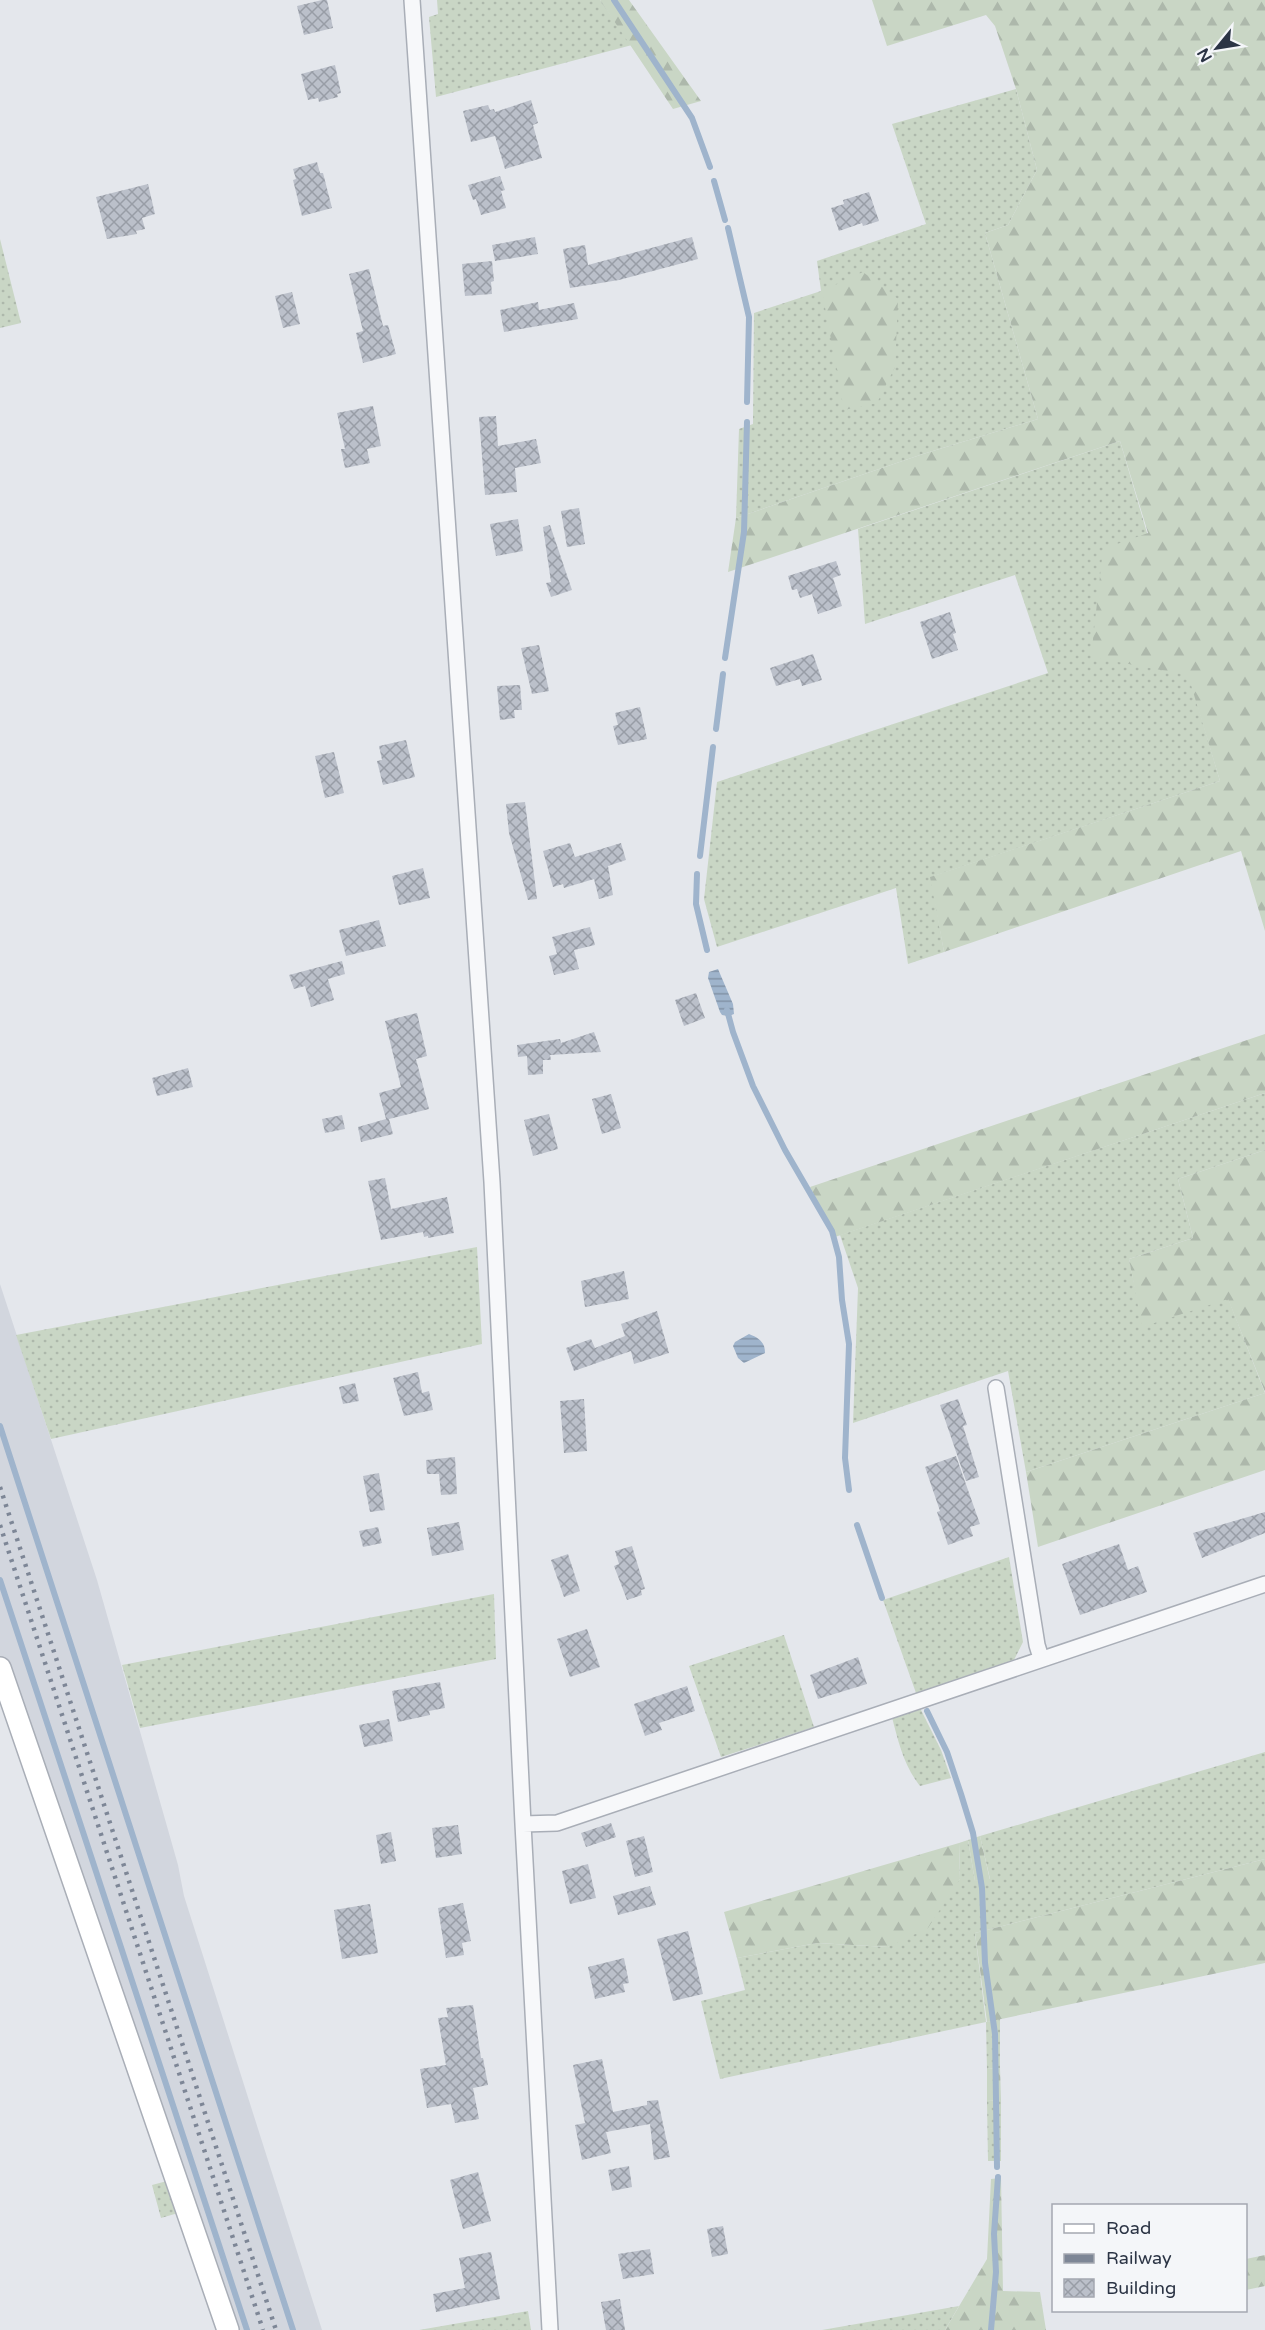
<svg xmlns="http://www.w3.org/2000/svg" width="1265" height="2330" viewBox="0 0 1265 2330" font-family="'Varela Round',sans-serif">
  <defs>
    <pattern id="grass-dots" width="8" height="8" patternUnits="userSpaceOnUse" patternTransform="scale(1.5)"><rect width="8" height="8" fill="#c9d6c5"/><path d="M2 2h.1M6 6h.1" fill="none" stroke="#adb8ab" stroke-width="1.8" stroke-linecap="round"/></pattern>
    <pattern id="forest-firs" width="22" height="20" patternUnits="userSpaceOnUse" patternTransform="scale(1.5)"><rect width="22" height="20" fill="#c9d6c5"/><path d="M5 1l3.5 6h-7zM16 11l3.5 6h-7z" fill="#adb8ab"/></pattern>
    <pattern id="water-rules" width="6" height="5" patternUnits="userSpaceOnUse" patternTransform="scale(1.5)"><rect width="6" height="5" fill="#9fb4cc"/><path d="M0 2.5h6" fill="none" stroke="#8293a7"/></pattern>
    <pattern id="building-cross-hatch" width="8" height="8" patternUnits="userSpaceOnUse" patternTransform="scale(1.5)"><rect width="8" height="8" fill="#bbc0ca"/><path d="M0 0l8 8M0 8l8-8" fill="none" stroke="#989da6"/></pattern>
  </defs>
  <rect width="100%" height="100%" fill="#e4e7ec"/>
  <path fill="#d2d6de" d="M0,1284l97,296 81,285 6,31 138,434h-104l-218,-629z"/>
  <path fill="url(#grass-dots)" d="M437,0h163l32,45 -196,52 -7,-80 9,-3z
    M1016,89l21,81 -29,55 -23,8 53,186 -115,35 -187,64 3,-89 14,-5 1,-111 67,-22 -4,-30 109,-37 -34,-100z
    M0,239l21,84 -21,5z
    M1120,441l100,340 -289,96 13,75 -36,12 -12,-76 -179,59 -13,-48 13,-117 331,-109 -33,-98 -150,49 -7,-95z
    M1265,1093v57l-87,29 15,59 -64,21 14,67 85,-28 37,95 -239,79 -18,-101 -155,52 5,-135 -18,-53z
    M477,1247l5,97 -431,95 -35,-104z
    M1009,1557l14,85 -9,18 -98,33 -33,-93z
    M494,1594l2,65 -356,69 -18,-63z
    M784,1635l30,92 -93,30 -32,-91z
    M920,1708l21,42 10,28 -31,8c-16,-20 -22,-45 -28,-69z
    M1265,1752v107l-290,74 11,89 14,-3v49l-13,1 -1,-47 -266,57 -19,-78 44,-11 -8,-32 80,-15 71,4 72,-68 -1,-36 9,-3 7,41 15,-2 -10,-43z
    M1001,2100v61h-13l-1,-60z
    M167,2181l11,32 -17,5 -9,-33z
    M959,2306l-14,24h-123z
    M528,2311l3,19h-112z"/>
  <path fill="url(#forest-firs)" d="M600,0h29l72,101 -28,8z
    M872,0h393v931l-24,-80 -297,101 -14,-75 290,-96 -32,-106 -97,-18 12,-108 45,-16 -28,-92 -392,131 8,-54 187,-64 115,-35 -53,-186 23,-8 29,-55 -21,-81 -21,-63 -9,-11 -99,31z
    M863,272l35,27 -3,68 -18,36 -33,7 -22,-119z
    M1265,1034v59l-430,144 -25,-50z
    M1265,1150v242l-37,-93 -86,28 -13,-68 64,-21 -15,-59z
    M1265,1393v77l-227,77 -12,-75z
    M980,1836l10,44 -15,1 -7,-41z
    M959,1843l1,36 -32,49 -40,19 -71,-4 -80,15 -13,-46z
    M1265,1859v104l-278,59 -12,-89z
    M1000,2068l1,32 -14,1v-32z
    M1001,2178l2,113 37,1 6,38h-101l42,-71 4,-80z
    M1265,2255v31l-19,4v-31z"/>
  <path fill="url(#water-rules)" d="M718,969l15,35 1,10 -5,2 -7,-1 -2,-3 -12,-34 1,-6z
    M749,1334c10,4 16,8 16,19l-21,10 -6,-5 -5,-12 2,-4z"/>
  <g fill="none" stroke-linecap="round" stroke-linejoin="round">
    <path stroke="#9fb4cc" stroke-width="6" d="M614,0l78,118 18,49
      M714,181l11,39
      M728,228l21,89 -2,85
      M725,658l19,-126 3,-110
      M716,729l7,-55
      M700,856l13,-109
      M697,874l-1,30 11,46
      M727,1010l6,22 20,54 32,64 47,81 7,26 3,43 7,44 -4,114 4,32
      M0,1426l293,904
      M857,1525l25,73
      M0,1580l247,750
      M927,1711l20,41 14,42 12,39 9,55 3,75 10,71 2,133
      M991,2330l5,-58 -2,-38 4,-57"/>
  </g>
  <path fill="url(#building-cross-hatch)" d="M322,0h5l6,28 -29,7 -7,-29z
    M335,65l6,28 -4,1 1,3 -19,5 -1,-4 -10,2 -7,-26z
    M531,100l7,23 -5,2 9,33 -37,11 -10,-33 -24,6 -8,-31 25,-6 2,5 4,-1 1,3z
    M317,162l3,11h3l9,35 -30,8 -9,-36 3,-1 -3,-10z
    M500,176l5,14 -4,1 5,17 -25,7 -5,-16 -3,1 -5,-15z
    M148,184l7,30 -13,4 3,11 -9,2 1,3 -30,5 -11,-42z
    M869,192l10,29 -16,5 -1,-3 -23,8 -8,-23 13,-4 -1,-4z
    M535,237l3,17 -43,7 -3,-16z
    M692,237l6,22 -79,21 -49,8 -7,-39 22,-4 3,20z
    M492,261l2,20 -3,1 1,12 -27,2 -3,-32z
    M369,269l14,57 5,-1 8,29 -33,9 -7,-30 7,-2 -14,-57z
    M292,292l8,32 -17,4 -8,-32z
    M538,302l1,8 35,-7 4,16 -74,13 -4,-22z
    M373,406l8,40 -14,3 3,14 -25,5 -4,-19h4l-8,-36z
    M496,416l2,30 38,-7 5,24 -26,5 2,24 -32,3 -6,-78z
    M579,508l6,36 -18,3 -6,-36z
    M518,519l5,32 -27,5 -6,-32z
    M550,525l22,65 -21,7 -5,-14 5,-1 -8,-55z
    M836,561l5,14 -8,3 9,28 -24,8 -6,-20 -12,4 -3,-9 -5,1 -4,-14z
    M950,612l6,21 -3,1 5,16 -26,9 -12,-37z
    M539,645l10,46 -17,3 -11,-46z
    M813,654l9,26 -20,6 -2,-7 -24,7 -6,-18z
    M520,685l2,25h-8l1,8 -15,2 -3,-34z
    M640,707l7,32 -29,6 -5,-19 5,-1 -3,-12z
    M406,740l9,37 -32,8 -6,-24 5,-1 -3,-14z
    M334,752l10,41 -19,5 -10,-42z
    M525,802l12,97 -9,1 -19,-67 -3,-29z
    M570,843l5,14 46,-14 5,17 -18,6 5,29 -14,4 -5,-20 -30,9 -1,-4 -10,3 -10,-36z
    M423,868l7,30 -31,7 -7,-29z
    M379,920l7,26 -40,10 -7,-26z
    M590,927l5,18 -21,5 5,19 -25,6 -5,-19 8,-2 -5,-17z
    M342,961l3,13 -17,5 6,21 -23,7 -6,-21 -11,3 -5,-14z
    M696,993l9,25 -21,8 -9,-26z
    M417,1013l10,43 -11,3 13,50 -40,10 4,15 -32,8 -3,-15 28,-8 -7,-26 22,-6 -16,-66z
    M594,1032l7,20 -51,3 1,5h-8v14l-15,1 -1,-19 -9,1 -1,-12 43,-6 1,4z
    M188,1068l5,19 -36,9 -5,-18z
    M611,1094l10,34 -19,6 -10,-35z
    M549,1114l9,35 -25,7 -9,-36z
    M342,1115l3,14 -20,4 -3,-14z
    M385,1178l6,31 56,-12 7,36 -26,5v-2l-4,1 -1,-5 -42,8 -13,-59z
    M624,1271l5,28 -44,8 -4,-26z
    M657,1311l12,42 -35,11 -3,-13 -57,20 -8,-23 25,-9 4,9 30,-12 -4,-12z
    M418,1372l4,21 7,-2 4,19 -29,6 -11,-38z
    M355,1383l4,18 -16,3 -4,-17z
    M584,1399l3,52 -23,2 -4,-52z
    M958,1399l9,26 -4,1 16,51 -13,4 -26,-76z
    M956,1456l24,68 -10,3 3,9 -25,9 -11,-33 3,-1 -15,-44z
    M455,1457l2,37 -16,1 -2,-21h-12l-1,-14z
    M379,1473l6,37 -15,2 -7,-36z
    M1265,1512v21l-63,25 -9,-25z
    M459,1522l5,28 -32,6 -5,-28z
    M378,1527l4,16 -19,4 -4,-16z
    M1119,1544l9,26 10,-4 9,26 -67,23 -18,-51z
    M632,1546l13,43 -4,1 1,5 -15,5 -13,-34 5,-2 -4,-13z
    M568,1554l12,37 -16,6 -13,-37z
    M587,1629l13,38 -30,10 -13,-38z
    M858,1657l9,27 -49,15 -8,-24z
    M440,1682l5,26 -16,3 1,4 -32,7 -6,-31z
    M687,1686l8,25 -36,12 3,7 -17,6 -11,-32z
    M389,1719l4,22 -29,6 -5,-22z
    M611,1823l5,14 -30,10 -5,-14z
    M458,1825l4,29 -26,4 -4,-30z
    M391,1832l5,29 -15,3 -5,-29z
    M644,1836l9,36 -18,5 -9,-36z
    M588,1864l8,34 -26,6 -8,-33z
    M650,1886l6,19 -38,10 -5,-19z
    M463,1903l8,38 -9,2 2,12 -18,3 -8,-50z
    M370,1904l8,49 -36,6 -8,-49z
    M688,1931l15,63 -30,7 -16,-62z
    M624,1958l5,25 -6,1 2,8 -30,7 -7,-32z
    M473,2005l8,53h2l5,27 -15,3 6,31 -24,4 -4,-19 -24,4 -7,-39 26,-4 -8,-47 10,-1 -2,-9z
    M602,2059l11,53 34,-7v-4l11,-1 12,57 -16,3 -4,-36 -44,8 5,21 -29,7 -7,-35 10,-2 -12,-58z
    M629,2166l3,21 -20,4 -4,-21z
    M478,2172l13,49 -28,8 -13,-49z
    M723,2226l5,28 -16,3 -5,-28z
    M650,2249l4,25 -31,5 -5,-25z
    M491,2252l9,47 -64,13 -3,-18 32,-6 -6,-30z
    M620,2299l5,31h-19l-5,-28z"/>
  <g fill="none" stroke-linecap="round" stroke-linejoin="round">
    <g stroke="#a9aeb7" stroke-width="18">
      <path id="street" d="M412,0l80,1182 31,642 27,506
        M996,1388l41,257 4,13
        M523,1824l34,-1 708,-239"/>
    </g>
    <g stroke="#a9aeb7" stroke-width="24">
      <path id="secondary" d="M0,1668l228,662"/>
    </g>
    <use href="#street" stroke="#f7f8fa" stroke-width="15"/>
    <use href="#secondary" stroke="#fff" stroke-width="21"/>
    <path stroke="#7d8696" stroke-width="4.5" stroke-dasharray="3 6" stroke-linecap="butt" d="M0,1487l276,843
      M0,1525l263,805"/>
  </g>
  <rect x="1052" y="2204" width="195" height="108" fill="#f4f6f9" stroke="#a4a8b1" stroke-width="1.5"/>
  <rect x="1064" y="2224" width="30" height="9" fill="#ffffff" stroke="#a4a8b1" stroke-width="1.5"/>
  <text x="1106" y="2234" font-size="18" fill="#2b3445">Road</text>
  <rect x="1064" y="2254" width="30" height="9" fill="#7d8696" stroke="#a4a8b1" stroke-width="1.5"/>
  <text x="1106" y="2264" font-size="18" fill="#2b3445">Railway</text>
  <rect x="1064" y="2279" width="30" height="18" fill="url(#building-cross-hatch)" stroke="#a4a8b1" stroke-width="1.5"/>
  <text x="1106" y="2294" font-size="18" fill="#2b3445">Building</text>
  <g transform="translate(1217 48) rotate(240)" stroke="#f4f6f9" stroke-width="4.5" paint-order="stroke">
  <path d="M0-4.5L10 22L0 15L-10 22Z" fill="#2b3445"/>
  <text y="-9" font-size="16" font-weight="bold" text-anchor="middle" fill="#2b3445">N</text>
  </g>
</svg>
